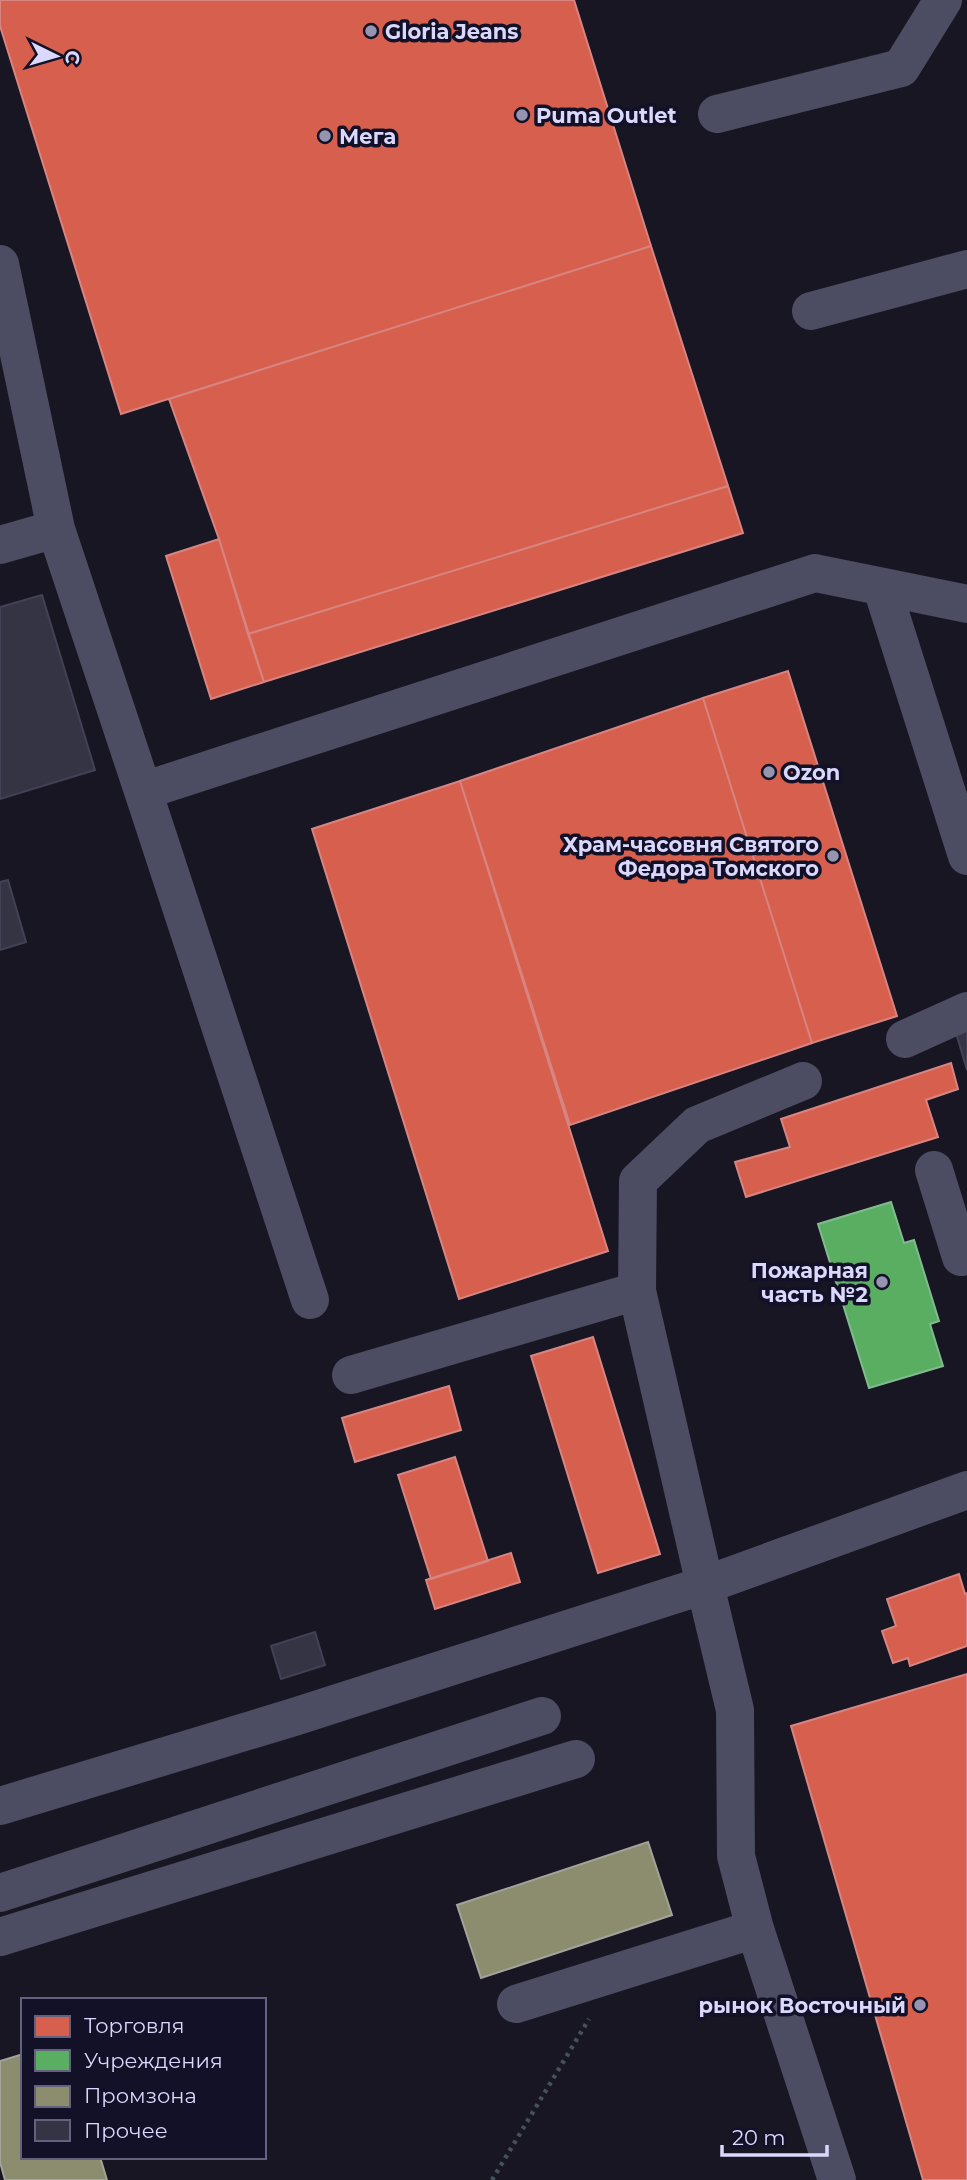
<svg xmlns="http://www.w3.org/2000/svg" width="967" height="2180" viewBox="0 0 967 2180" font-family="Montserrat,sans-serif">
  <rect width="100%" height="100%" fill="#171622"/>
  <path fill="#d6604d" stroke="#d78482" stroke-width="2" d="M0,0h574l77,246 -530,168 -121,-388z
    M651,246l77,240 -480,148 -29,-95 -50,-140z
    M728,486l15,47 -479,149 -16,-48z
    M219,539l45,143 -53,17 -45,-143z
    M788,671l109,345 -85,27 -109,-345z
    M703,698l109,345 -242,82 -110,-344z
    M460,781l148,470 -149,48 -147,-470z
    M951,1063l7,26 -32,11 12,37 -192,60 -11,-35 55,-15 -9,-28z
    M593,1337l67,217 -62,19 -67,-217z
    M449,1386l12,44 -106,32 -13,-44z
    M455,1457l33,104 -57,18 -33,-104z
    M511,1553l9,29 -85,27 -9,-29z
    M959,1574l6,20 2,-1v53l-57,20 -2,-8 -15,5 -11,-32 14,-5 -9,-27z
    M967,1674v506h-44l-132,-454z"/>
  <path fill="#5aae61" stroke="#80bb90" stroke-width="2" d="M891,1202l13,41 10,-3 25,81 -9,3 13,42 -74,22 -51,-164z"/>
  <path fill="#8c8c6e" stroke="#a3a399" stroke-width="2" d="M648,1842l24,73 -191,63 -24,-73z
    M23,2054v103h77l7,23h-102l-5,-18v-101z"/>
  <path fill="#353444" stroke="#434155" stroke-width="2" d="M42,595l53,175 -95,29v-192z
    M8,880l18,62 -26,8v-68z
    M967,1030v40l-11,-37z
    M315,1632l10,33 -44,14 -10,-33z"/>
  <g fill="none" stroke-linecap="round" stroke-linejoin="round">
    <path stroke="#45525d" stroke-width="4.5" stroke-dasharray="3.5 5" stroke-linecap="butt" d="M492,2180l97,-161"/>
    <path stroke="#4c4c62" stroke-width="38" d="M717,114l184,-46 42,-68
      M0,264l56,265 87,262 672,-218 152,31
      M811,311l156,-42
      M0,545l56,-16 -5,-23
      M882,588l85,268
      M143,791l167,509
      M905,1039l62,-28
      M934,1170l27,87
      M351,1375l286,-84
      M0,1806l294,-89 411,-132 -68,-294 1,-110 59,-56 106,-44
      M0,1893l542,-177
      M0,1937l576,-178
      M516,2004l239,-75
      M837,2180l-82,-251 -19,-73 -1,-146 -30,-125 262,-95"/>
  </g>
  <g fill="#9695b0" stroke="#131127" stroke-width="2.5">
    <circle cx="371" cy="31" r="7"/>
    <circle cx="522" cy="115" r="7"/>
    <circle cx="325" cy="136" r="7"/>
    <circle cx="769" cy="772" r="7"/>
    <circle cx="833" cy="856" r="7"/>
    <circle cx="882" cy="1282" r="7"/>
    <circle cx="920" cy="2005" r="7"/>
  </g>
  <g text-anchor="middle" dominant-baseline="central" stroke-width="7" stroke-linejoin="round" paint-order="stroke">
    <g font-size="21" font-weight="bold" fill="#dad9fd" stroke="#131127" text-anchor="start">
      <text x="385" y="31">Gloria Jeans</text>
      <text x="536" y="115">Puma Outlet</text>
      <text x="339" y="136">Мега</text>
      <text x="783" y="772">Ozon</text>
      <text x="819" y="844" text-anchor="end">Храм-часовня Святого<tspan x="819" dy="24">Федора Томского</tspan></text>
      <text x="868" y="1270" text-anchor="end">Пожарная<tspan x="868" dy="24">часть №2</tspan></text>
      <text x="906" y="2005" text-anchor="end">рынок Восточный</text>
    </g>
  </g>
  <rect x="21" y="1998" width="245" height="161" fill="#131127" stroke="#63617d" stroke-width="2"/>
  <rect x="35" y="2016" width="35" height="21" fill="#d6604d" stroke="#63617d" stroke-width="2"/>
  <text x="84" y="2033" font-size="21" fill="#dad9fd">Торговля</text>
  <rect x="35" y="2050" width="35" height="21" fill="#5aae61" stroke="#63617d" stroke-width="2"/>
  <text x="84" y="2068" font-size="21" fill="#dad9fd">Учреждения</text>
  <rect x="35" y="2086" width="35" height="21" fill="#8c8c6e" stroke="#63617d" stroke-width="2"/>
  <text x="84" y="2103" font-size="21" fill="#dad9fd">Промзона</text>
  <rect x="35" y="2120" width="35" height="21" fill="#353444" stroke="#63617d" stroke-width="2"/>
  <text x="84" y="2138" font-size="21" fill="#dad9fd">Прочее</text>
  <g transform="translate(56 56) rotate(95)" stroke="#131127" stroke-width="5" paint-order="stroke">
  <path d="M0-5L12 26L0 18L-12 26Z" fill="#dad9fd"/>
  <text y="-10" font-size="19" font-weight="bold" text-anchor="middle" fill="#dad9fd">С</text>
  </g>
  <path d="M722 2145v10h105v-10" fill="none" stroke="#dad9fd" stroke-width="3.5"/>
  <text x="732" y="2145" font-size="21" fill="#dad9fd" stroke="#131127" stroke-width="5" paint-order="stroke">20 m</text>
</svg>
